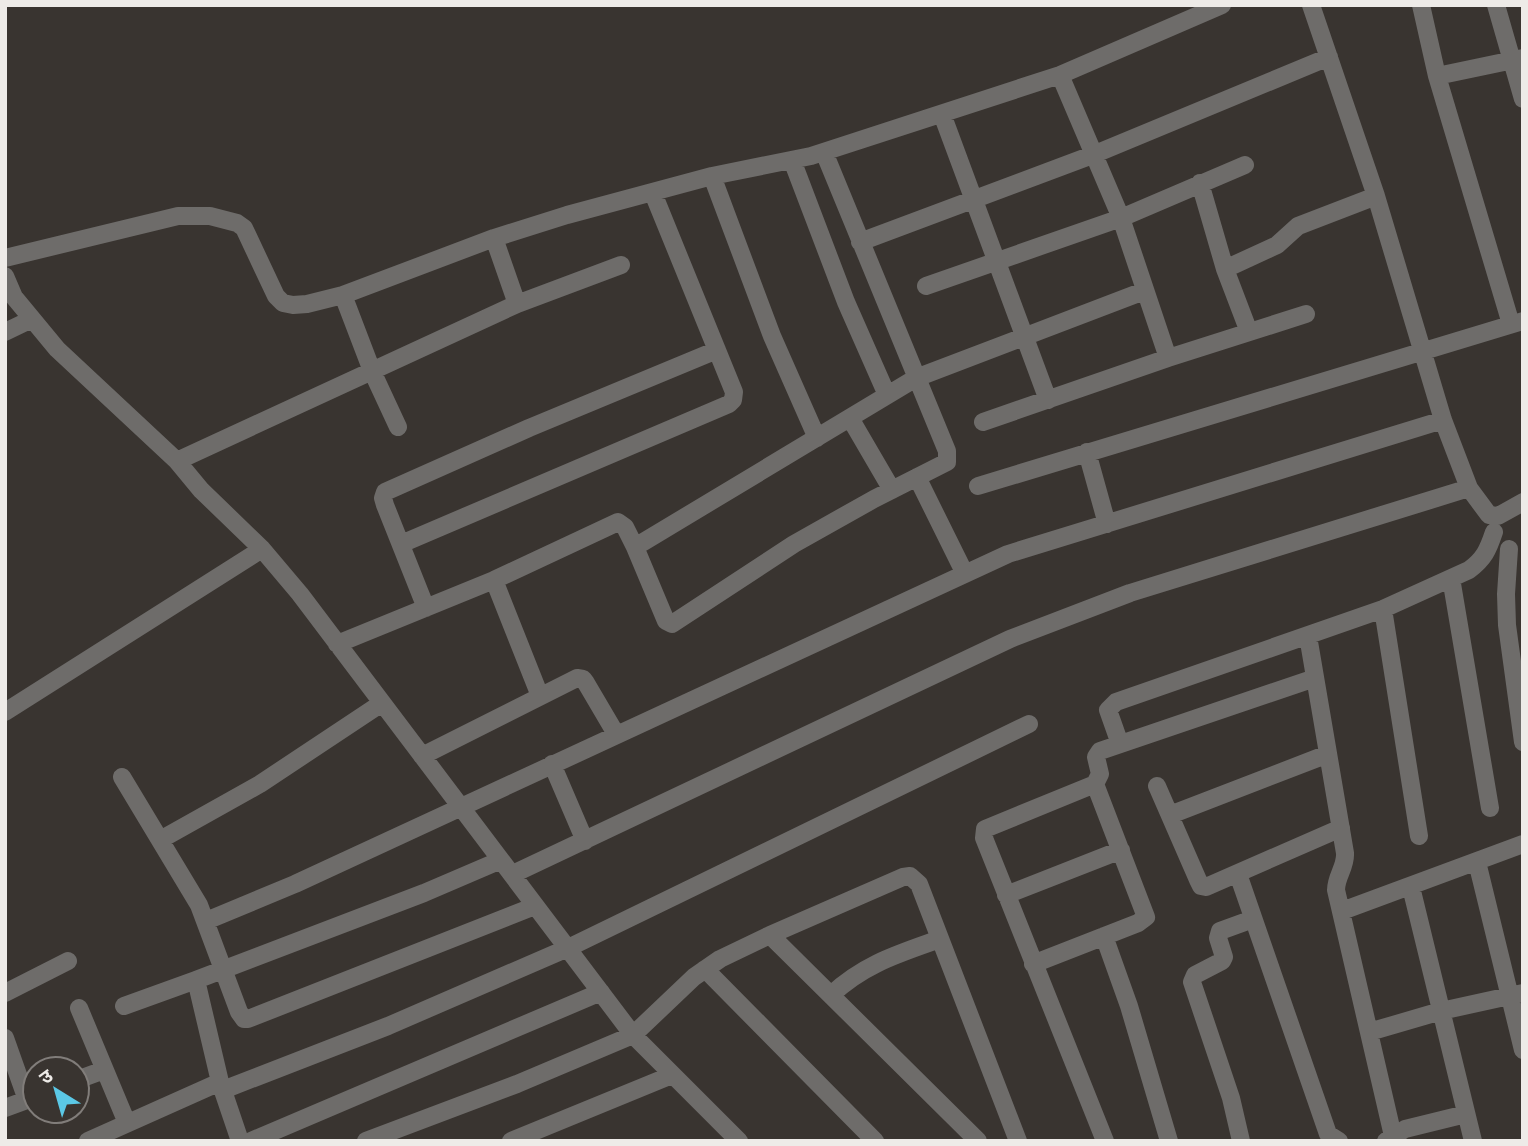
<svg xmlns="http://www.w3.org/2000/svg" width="1528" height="1146" viewBox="0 0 1528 1146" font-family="Raleway,'Noto Sans Devanagari',sans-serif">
  <rect width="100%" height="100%" fill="#393430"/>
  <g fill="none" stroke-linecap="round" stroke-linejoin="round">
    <path stroke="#6e6c6a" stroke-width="18" d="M1421,5l16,71 74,248
      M1496,5l27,94
      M1060,75l61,143 47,140
      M1437,76l86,-18
      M942,114l106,286
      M792,160l54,142 41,93
      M712,176l60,160 45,102
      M1200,183l25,86 24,63
      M860,242l235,-88 234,-97
      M5,258l173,-42h32l27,7 7,5 32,68 7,7 10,2 14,-1 36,-9 151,-57 73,-23 145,-39 99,-20 249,-81 162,-70
      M1225,269l52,-24 21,-19 78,-30
      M5,276l9,21 43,52 120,112 24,29 61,59 38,45 333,441 106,106
      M926,286l195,-68 124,-53
      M343,295l29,76 26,56
      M517,304l104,-39
      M5,332l27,-13
      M850,418l42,72
      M983,422l185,-64 138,-44
      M1087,452l20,72
      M177,461l340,-157 -23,-66
      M917,477l48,97
      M978,486l545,-165
      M1469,488l20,27 9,1 25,-14
      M401,544l328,-140 4,-4 1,-8 -81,-199
      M635,547l31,74 6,3 122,-80 80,-45 73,-37v-11l-123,-299
      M1509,549l-3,45 1,31 16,117
      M1451,578l39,230
      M494,580l46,116
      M426,608l-41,-103 -2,-7 2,-6 144,-64 188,-78
      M1383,609l36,227
      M1308,636l37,217c1,14 -9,23 -9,37l57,246
      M337,644l157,-64 124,-58 7,5 10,20 281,-169 228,-87
      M5,712l257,-163
      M1120,744l-12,-34 8,-8 267,-93 86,-39c15,-11 19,-20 25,-38
      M422,756l155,-78 6,1 3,4 30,51
      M552,764l33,77
      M122,777l77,128 40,107 5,7h4l287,-113
      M1157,786l41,94 3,6 5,1 135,-59
      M1170,815l158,-61
      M160,840l100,-56 122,-81
      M1477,862l46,188
      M513,874l497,-235 120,-46 339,-105 -26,-68 -67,-224 -65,-191
      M1238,874l90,260 11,7
      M1411,887l62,254
      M1006,895l115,-45
      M1342,911l181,-67
      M206,921l89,-37 713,-330 435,-134
      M770,935l208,206
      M1104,936l25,70 40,135
      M1033,964l105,-41 8,-6 -51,-133
      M705,969l170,172
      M5,993l63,-32
      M831,995c33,-31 67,-41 109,-56
      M124,1006l72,-26
      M79,1008l48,115
      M1369,1032l72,-21 82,-18
      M5,1038l22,62
      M77,1080l27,-10
      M223,1090l165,-64 180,-78 461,-224
      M5,1108l30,-11
      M88,1141l132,-59
      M240,1141l-20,-59 -24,-102 228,-87 77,-33
      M251,1141l350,-149
      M366,1141l151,-57 116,-49 61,-58 26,-18 50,-24 133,-58 7,-1 9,8 99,257
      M511,1141l161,-66
      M1105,1141l-121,-303 1,-9 110,-45 5,-10 -4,-17 4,-6 215,-73
      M1241,1141l-10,-43 -39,-116 3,-7 27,-14 2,-4 -6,-19 2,-7 33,-12
      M1386,1141l19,-12 61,-15"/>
  </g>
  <rect width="1528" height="1146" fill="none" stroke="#eeebe8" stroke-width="14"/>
  <g transform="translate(56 1090) rotate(323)"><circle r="33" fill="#393430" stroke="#817d7a" stroke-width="2"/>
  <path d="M0-5L12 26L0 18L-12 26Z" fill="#5bc8e6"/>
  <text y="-10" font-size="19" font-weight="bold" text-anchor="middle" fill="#eeebe8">उ</text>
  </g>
</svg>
